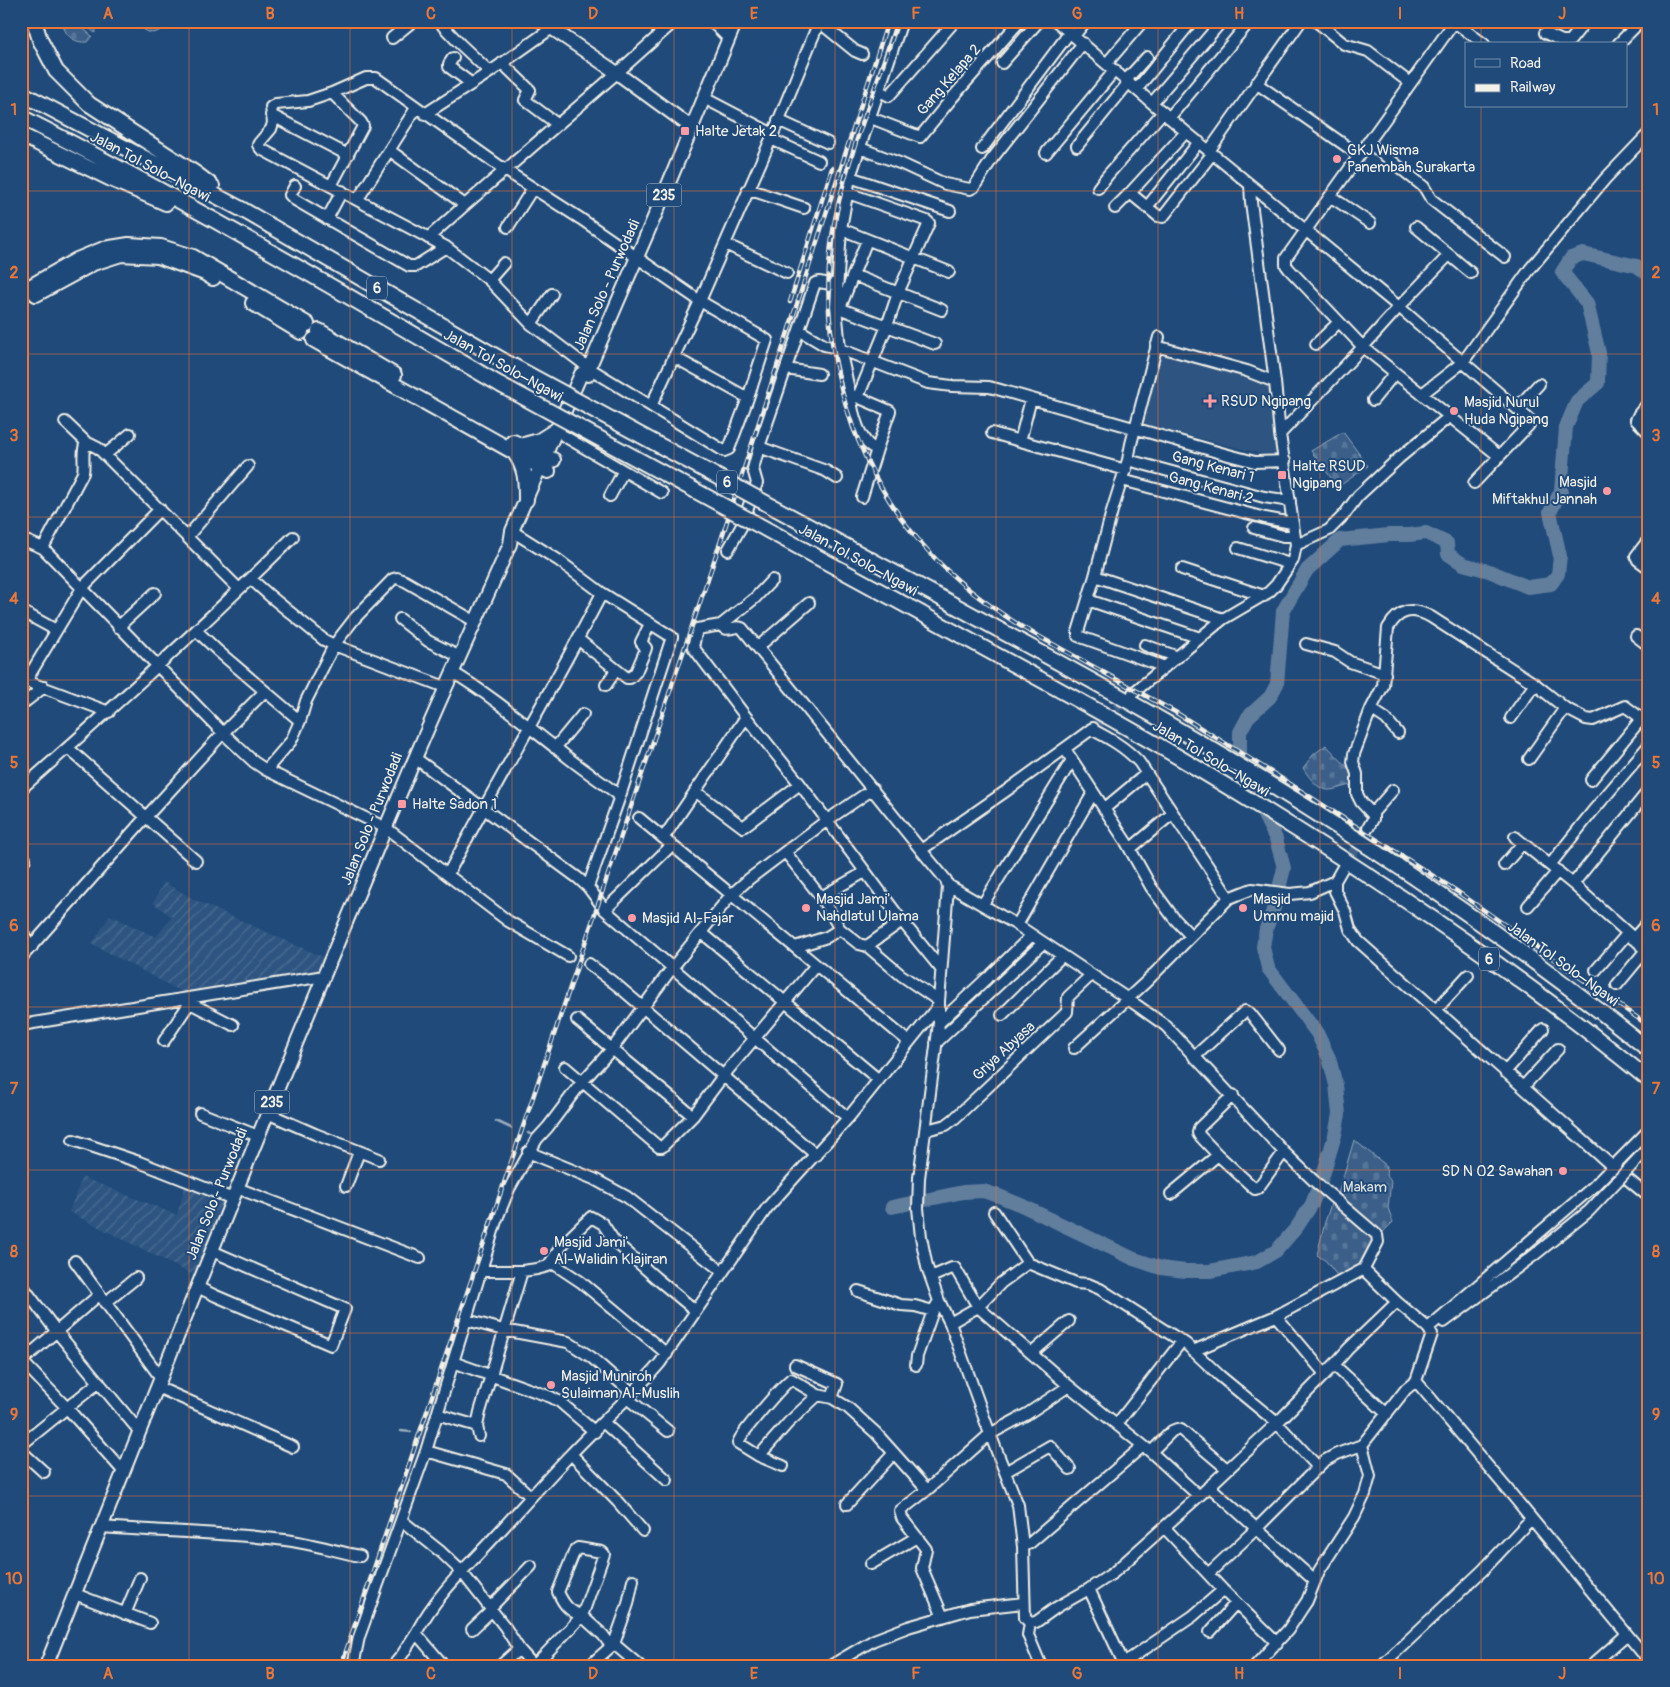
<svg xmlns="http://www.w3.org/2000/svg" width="1670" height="1687" viewBox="0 0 1670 1687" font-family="Pangolin,sans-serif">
  <defs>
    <pattern id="industrial-furrows" width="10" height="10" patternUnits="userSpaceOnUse" patternTransform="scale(1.25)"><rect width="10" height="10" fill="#2d5581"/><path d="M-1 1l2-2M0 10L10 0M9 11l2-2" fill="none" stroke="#4c6e93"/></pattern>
    <pattern id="cemetery-stones" width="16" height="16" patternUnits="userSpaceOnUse" patternTransform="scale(1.25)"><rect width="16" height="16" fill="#3a5f88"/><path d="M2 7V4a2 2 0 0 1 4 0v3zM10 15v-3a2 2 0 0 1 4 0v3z" fill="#577699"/></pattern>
  </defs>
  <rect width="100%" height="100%" fill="#1f4a7a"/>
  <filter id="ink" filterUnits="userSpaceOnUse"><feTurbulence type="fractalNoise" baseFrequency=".02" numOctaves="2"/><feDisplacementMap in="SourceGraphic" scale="10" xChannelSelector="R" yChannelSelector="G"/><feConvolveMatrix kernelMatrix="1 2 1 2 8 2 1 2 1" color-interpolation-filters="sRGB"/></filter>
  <g filter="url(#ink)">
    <path fill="#2d5581" d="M1164,347l87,18 10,10 10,-1 8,79 -16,1 -123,-31 20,-70z"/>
    <path fill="url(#industrial-furrows)" d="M164,882l31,18 130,58 -10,20 -122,20 -101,-54 18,-29 46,22 16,-20 -19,-14z
      M82,1177l95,38 8,-29 39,15 -29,75 -126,-64z"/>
    <path fill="url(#cemetery-stones)" stroke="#97a8b8" d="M66,21h8l18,15 -5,6c-12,1 -20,-5 -24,-16z
      M80,21h19l-4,12z
      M131,21h40c-19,19 -21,12 -40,0z
      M1343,432l25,34 -30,21 -27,-36z
      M1326,745l28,29v11c-9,0 -15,4 -24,5 -12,1 -21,-13 -27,-22l10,-13z
      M1354,1140l33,26 -1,9 5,6 -3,27 5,14 -11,11 -37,-29 -1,-5 -6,-5z
      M1332,1201l36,31 5,9 -13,26 -21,11 -13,-17 -9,-6 8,-33z"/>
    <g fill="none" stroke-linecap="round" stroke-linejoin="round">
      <path stroke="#9cacbb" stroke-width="2.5" d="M496,1121l15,7
        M528,1133l7,3
        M401,1431l10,1"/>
      <path stroke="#627e9d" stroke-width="14" d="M892,1207l71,-15 20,-1 16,5 22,9 113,54 27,9 24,3h25l47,-9 19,-11 21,-24 15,-23 11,-29 12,-40 4,-21 -3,-29 -7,-27 -12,-25 -49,-65 -5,-21 3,-18 9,-24 9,-37 -8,-29 -17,-34 -19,-45v-28l8,-15 22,-20 7,-13 6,-73 24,-41 33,-30 49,-5h20l17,-2 21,10 1,11 15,10 26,7 39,16 23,-3 7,-10 2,-18 -10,-44 11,-21 5,-64 11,-26 21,-18 1,-30 -12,-50 -25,-31 9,-14 12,-4 54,12 12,9"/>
      <path stroke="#3f638a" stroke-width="10" stroke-dasharray="10 5" stroke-linecap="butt" d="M1093,728l36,-31
        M1344,867l24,-39"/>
      <g stroke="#f4f1e8" stroke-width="14">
        <path id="minor" d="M651,21l10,11
          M711,21l18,18
          M818,21l37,30 7,3
          M1056,21l130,111 213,175 131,113 -1,5 -55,58
          M1316,21l28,23 24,7 42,32
          M1453,21l31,23
          M443,26l17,18 30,28
          M1545,33l17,8h8l16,-20
          M1074,36l12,-15
          M392,38l21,-17
          M1618,44l16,-16 -2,-7
          M453,58l-4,6v3l23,17
          M502,63l28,27 -5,10 32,24
          M1002,63l37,-42
          M1107,63l36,-42
          M1126,80l21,-23
          M1256,83l103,72
          M1137,89l55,-68
          M880,91l9,5 66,-75
          M704,98l69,36
          M1152,103l70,-82
          M425,114l65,-42 62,-44
          M271,115l77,40
          M871,118l49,19 32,-39 68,-77
          M1169,118l76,-91
          M778,120l50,23
          M771,139l48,22
          M1368,142l56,45 7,12 5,4 69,54
          M1077,146l52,-64
          M860,148l42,16 43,20 25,5 4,-2 18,-28 91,-116
          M982,149l88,-117
          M389,150l76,55
          M1209,151l92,-130
          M1046,153l69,-83
          M850,177l100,34
          M1250,185l1,17 24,180 5,52
          M295,186l-5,9 5,5 114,66h7l30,-19
          M331,186l32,-60 -2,-4 -29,-29
          M1098,188l9,-12 56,-64
          M748,189l56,19
          M848,193l79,28 2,2 -31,70 -11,33 -29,71
          M1130,193l28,23 5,1 49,-63
          M1330,196l40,27
          M358,199l58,-91
          M1147,207l52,-65
          M1115,208l15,-15 56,-61
          M327,219l15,-28
          M508,227l25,-39
          M1416,227l55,46
          M841,229l108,43
          M428,238l37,-33 152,-132 58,-52
          M725,244l62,29
          M1449,255l-50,52 -36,40 136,109
          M853,275l89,35
          M489,280l15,-17
          M837,285l-18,-3 -4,1 -16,47 25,15 16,4 88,34 24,3 37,1 8,2 224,64 34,9 30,-1
          M836,307l99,37
          M840,308l27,-68
          M531,324l21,-30
          M1159,337l-28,107 -3,16 -16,51 -17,65 128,43
          M1316,344l23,-22
          M1156,346l91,25 28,11
          M674,357l74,41
          M786,369l33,5
          M850,394c2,16 9,51 27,55l-15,48
          M1422,394l41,-32 67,-93 75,-90 44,-46
          M1373,400l22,-27
          M1649,402l-10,12 -3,6 13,13
          M651,406l73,45 5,-2 19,-51 19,-58 -67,-39 -49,105 -62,-38 -58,-44 -42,-44 -43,-33 -185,-98 -3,-4 1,-2 12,-14 2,-6 -2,-16 5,-3 32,-3 24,-8 34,-15h10l129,92 76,49 119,82 71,-162 48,-117
          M1517,408l22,-24
          M65,422l21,20 12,6 141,141
          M992,433l28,8 11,-42
          M564,436l98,57
          M1020,441l106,29
          M759,447l67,24 11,7
          M877,449l13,-38 -40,-17 -10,-45 -4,-42 5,-78 9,-52 52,-156
          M105,455l25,-21
          M1128,460l136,37 26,4
          M1122,480l143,38 27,5
          M610,496l13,-24
          M1254,528l29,8h11
          M512,531l46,29 44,33 70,44 -52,159 -32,91
          M187,537l61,-71
          M21,539l22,9 180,185 31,29 12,8 120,58 122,93 60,35
          M1649,539l-13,17 2,4 11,8
          M1296,545l33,-15 15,-15 14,-19 41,-38 51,-42
          M43,548l40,-75c2,-11 -2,-21 3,-31
          M1238,548l52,16
          M728,550l13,-23 16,-44 -4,-14 6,-22 40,-117
          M1182,569l82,27
          M1095,576l-17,56v4l87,31
          M251,579l19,17 54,44 10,5 111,42
          M1088,600l112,38
          M23,612l33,18
          M400,619l28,22 32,16
          M721,625l34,-27 17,-18
          M118,627l37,-34
          M197,631l21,20 82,70
          M1636,636l13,10
          M579,640l48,38h3l6,-6 9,-21 1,-3 -5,-6 9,-18
          M1306,644l29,8 15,10 35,12
          M1145,645l33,12
          M758,647l51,-44
          M452,672c39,23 74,53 109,80 19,16 40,29 59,44
          M606,685l10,-15
          M1133,693l90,-74 46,-27 7,-7 17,-25 3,-15 -16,-111 83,-87 -74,-78 -3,-4v-7l169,-237
          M21,705l23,-18
          M1371,709l15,10 12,14
          M109,712l-83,-31 56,-93 78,-79
          M1511,718l24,-34
          M1091,729c18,9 34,18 48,33l90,136
          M68,748l128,113
          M555,748l28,-34
          M1065,749l61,93 25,45 22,30 17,18
          M415,758l163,120 10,9 17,23 243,208
          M1529,759l36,-51
          M266,770l25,-29 9,-20 6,-20 28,-56 21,-27 38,-39 4,-1 8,3 71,41
          M1591,780l51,-62
          M21,789c93,-82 184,-165 272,-252
          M1649,790l-76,94 76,68
          M695,791l48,36 57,-43
          M1104,809l42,-35
          M1372,814l21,-24
          M639,818l270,224
          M1368,828l5,-9v-4l-12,-13 -4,-8v-20l-4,-12 1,-8 17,-45 12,-23 5,-58c11,-19 24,-21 43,-11l104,67 30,24 21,11 7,1 32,-14 24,18
          M664,837l82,-120
          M1515,837l58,47
          M1130,849l42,-35
          M921,850l-179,-222c-7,-4 -15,6 -21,-3l-24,4 -4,18 53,70 54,67 102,137 39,48
          M786,853l35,44 44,-25
          M21,861l4,-2
          M1504,865l19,-22
          M1550,865l42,-53 57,-67
          M1343,867l-8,14v10l10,20 5,18 8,12 255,226 36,30
          M448,874c50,-94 105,-186 154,-281
          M948,885l69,40 111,74 38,27 118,126 29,28 64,55 1,7 -14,27 2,3 31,30
          M821,897l19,32
          M983,904l89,-144
          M1528,906l30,-35
          M605,910l67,-65
          M1017,925l76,-132
          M21,931l11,16
          M701,932l178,148
          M1633,939l16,-18
          M867,946l34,29 38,26
          M1641,946l8,-9
          M795,947l32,-10 13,-8 19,15 8,2 35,-25
          M21,958l124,-140 78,-85 42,-42
          M589,964l29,22 198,169
          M1596,970l31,-36
          M991,975l40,-39
          M1617,985l29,-35
          M190,1003l43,22
          M1436,1010l32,-35
          M1002,1015l60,-59
          M577,1020l116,96
          M939,1023l48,-45
          M21,1025l303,-49
          M164,1041l29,-43
          M936,1043l107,-100
          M1074,1048l72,-66 83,-84 23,-9 38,5 20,-2 25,-11
          M1194,1057l51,-46 5,2 29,37
          M565,1067l94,80h3l31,-31 30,-40 93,-111
          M1505,1072l38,-43
          M1523,1087l35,-38
          M1233,1095l-34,33 -1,5 1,2 19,20 37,34 3,-1 26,-36
          M200,1113l58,23
          M267,1113l48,21 64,25
          M926,1130l20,-5 8,-6 113,-107 1,-15 19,-18
          M73,1140l66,22 94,37
          M528,1152l66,27 33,18 96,75
          M346,1186l13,-34
          M237,1188l183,70
          M1171,1194l47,-39
          M994,1212l34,51
          M75,1261l86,117
          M551,1262l30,20 86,72
          M481,1271h41l15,-2 11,-3 15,-22 28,-27 12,7 11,17 42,37 40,33
          M931,1277l21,-9h3l23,39 23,-24 27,-20 48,20 12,1 12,5 86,55 34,32 57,47 41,44
          M21,1284l36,48 83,100
          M197,1287l19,9 115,49 14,-36 -133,-58
          M858,1291l43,14 14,1 18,5 6,-10
          M105,1303l31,-25
          M1276,1316l49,58
          M467,1320l36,10 65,12 23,15 41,36
          M1444,1322l89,-66
          M950,1323l28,-16 91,79 82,66 48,44
          M1428,1328l166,-142 55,-56
          M1193,1351l83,-35 88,-47
          M1032,1353l37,-32
          M21,1360l46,48 57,64
          M22,1361l77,-66
          M453,1362l98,35 9,5 35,30
          M795,1365l42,19 -5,14
          M916,1365l1,-9 16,-45
          M1334,1365l53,49
          M1416,1381l97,115 136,165
          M157,1387l136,60
          M818,1395l-30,28 -29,33 -21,-13c2,-9 44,-57 53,-64l27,16 14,3 15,9 29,26 51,57
          M627,1398l41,33
          M437,1414l40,12
          M603,1422l64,58
          M1117,1424l65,-83
          M479,1436l-2,-10 3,-14 42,-141
          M21,1445l78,-63
          M21,1451l23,21
          M426,1451l80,23 24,22
          M1151,1452l21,-21 5,-2 4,1 46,39
          M571,1454l46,47 26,30
          M759,1456l24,10
          M1005,1472l45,-26 20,23
          M1209,1486l106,95
          M847,1504l47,-51
          M401,1520l40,32 20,19 44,56 14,22 15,17
          M102,1527c61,5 122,5 183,13 25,3 50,11 75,16
          M1164,1527l59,63 54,53
          M1023,1547l7,-4 113,-97
          M578,1548l24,4 2,2 -22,62c-13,-5 -18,-11 -24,-24l17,-42z
          M871,1564l46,-27
          M1089,1589l36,77
          M75,1594l75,29
          M490,1608l41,-42
          M125,1614l15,-36
          M943,1617l-21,-49 4,-19 -24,-31 -2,-7 27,-21 63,-56 37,-20 42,-28
          M1030,1623l6,-1 21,-15 32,-18 24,-16 86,-77 78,-73 57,-58 14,-16 49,-47 31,26 4,6 -16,47 -10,8 -44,56 -25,9 -13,7 -68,68 -48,45
          M472,1629l20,-19
          M1210,1632l26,-29
          M416,1633c21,-40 54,-69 84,-102 23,-25 46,-51 70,-76 29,-31 62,-59 90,-92l107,-155 81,-90 91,-113
          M614,1644l26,22
          M1124,1663l69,-47 30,-26
          M353,1666l6,-29 67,-186 70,-230 13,-32 28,-50 11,-12 34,-45 30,-33 60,-81 59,-73 18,-16 77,-58 47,-32
          M393,1666l9,-11 14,-22 28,33
          M500,1666l19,-17
          M534,1666l48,-50 21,19 8,11
          M589,1666l25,-22 14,-40 5,-24
          M830,1666l44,-26 34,-13 62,-18 54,-6
          M1041,1666l-13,-31 2,-12 -5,-5 -2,-71 -5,-42 -28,-71 -40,-111 -11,-22 -12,-34 -6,-30 -3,-29 1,-30 20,-155v-22l9,-114 -2,-7 -25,-30 85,-59 87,-63
          M1255,1666l33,-36 13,-20 6,-9 12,-30 35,-54 11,-23 5,-18 -8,-31
          M1381,1666l102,-96 48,-51
          M1591,1666l35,-31"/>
      </g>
      <g stroke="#f4f1e8" stroke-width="16">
        <path id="major" d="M541,21l76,52 74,54
          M588,375l1,-7 74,-171 73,-176
          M46,1666c121,-304 242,-609 370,-910 30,-71 63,-141 94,-212l2,-13 69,-157 8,-6"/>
      </g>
      <g stroke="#f4f1e8" stroke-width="18">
        <path id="highway" d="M34,21l6,19 16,31 33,33 106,69 17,13
          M21,93l222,117 268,155
          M21,117c164,83 322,176 480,268
          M21,135l90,44 55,24
          M21,292l56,-32 27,-11 25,-4 32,2 32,10 114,67
          M36,294l57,-31 28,-9 37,2 47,17 8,5
          M253,303l48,29
          M319,331l75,44
          M314,340l234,131
          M513,442l40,18
          M520,446l19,-5 19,-12
          M515,453c11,16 11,28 11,47
          M943,599c76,42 153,83 229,127 166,96 327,203 477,324
          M922,614c86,48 173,94 258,144 163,97 323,202 469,322"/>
      </g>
      <use href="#minor" stroke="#1f4a7a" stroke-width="10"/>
      <use href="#major" stroke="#1f4a7a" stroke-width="12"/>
      <use href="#highway" stroke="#1f4a7a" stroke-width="14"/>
      <g stroke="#f4f1e8" stroke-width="4.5">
        <path id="rail" d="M898,21c-20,61 -45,121 -60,184 -28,121 7,258 93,349 26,29 58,52 91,73l153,85 112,70 171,110 191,134
          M790,302l42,-134
          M341,1666l380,-1126 167,-519"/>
      </g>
      <use href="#rail" stroke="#1f4a7a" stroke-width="2.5" stroke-dasharray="8" stroke-linecap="butt"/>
      <g stroke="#f4f1e8" stroke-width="14" stroke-linecap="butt">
        <path id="minor-bridge" d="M1533,1256l56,-45 60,-64"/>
      </g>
      <g stroke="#f4f1e8" stroke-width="18" stroke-linecap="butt">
        <path id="highway-bridge" d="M511,365l432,234
          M501,385l421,229"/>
      </g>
      <use href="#minor-bridge" stroke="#1f4a7a" stroke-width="10"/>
      <use href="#highway-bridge" stroke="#1f4a7a" stroke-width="14"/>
    </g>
  </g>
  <path fill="none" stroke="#ea7738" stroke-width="1" stroke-opacity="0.55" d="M189,21v1645M350,21v1645M512,21v1645M674,21v1645M835,21v1645M996,21v1645M1158,21v1645M1320,21v1645M1481,21v23M1481,106v1560M21,191h1628M21,354h1628M21,517h1628M21,680h1628M21,844h1628M21,1007h1628M21,1170h1628M21,1333h1628M21,1496h1628"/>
  <g fill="#ff9aa2" stroke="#1f4a7a" stroke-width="2">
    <rect x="680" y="126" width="10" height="10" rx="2.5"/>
    <circle cx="1337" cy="159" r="5"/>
    <path d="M1207.5 393.5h5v5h5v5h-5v5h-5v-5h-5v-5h5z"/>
    <circle cx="1454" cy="411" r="5"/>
    <rect x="1277" y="470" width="10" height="10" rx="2.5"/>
    <circle cx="1607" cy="491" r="5"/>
    <rect x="397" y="799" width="10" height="10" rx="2.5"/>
    <circle cx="806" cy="908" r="5"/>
    <circle cx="1243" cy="908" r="5"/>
    <circle cx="632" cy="918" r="5"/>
    <circle cx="1563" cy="1171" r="5"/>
    <circle cx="544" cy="1251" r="5"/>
    <circle cx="551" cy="1385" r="5"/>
  </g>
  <g text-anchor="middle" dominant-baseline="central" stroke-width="4" stroke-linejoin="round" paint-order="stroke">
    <g fill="#1f4a7a" stroke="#b4bfc7" stroke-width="1">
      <rect x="646.5" y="183.5" width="35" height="23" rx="4"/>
      <rect x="367" y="276.5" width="20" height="23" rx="4"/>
      <rect x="717" y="470.5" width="20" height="23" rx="4"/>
      <rect x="1479" y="947.5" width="20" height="23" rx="4"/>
      <rect x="254.5" y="1090.5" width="35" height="23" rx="4"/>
    </g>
    <g font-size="14" font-weight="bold" fill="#f4f1e8">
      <text x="664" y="195">235</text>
      <text x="377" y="288">6</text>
      <text x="727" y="482">6</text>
      <text x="1489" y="959">6</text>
      <text x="272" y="1102">235</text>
    </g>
    <g font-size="15" fill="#f4f1e8" stroke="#1f4a7a">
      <text transform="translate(949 80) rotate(-49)">Gang Kelapa 2</text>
      <text transform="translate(150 167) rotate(28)">Jalan Tol Solo–Ngawi</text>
      <text transform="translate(607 285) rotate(-66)">Jalan Solo - Purwodadi</text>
      <text transform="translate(503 366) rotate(29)">Jalan Tol Solo–Ngawi</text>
      <text transform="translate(1213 467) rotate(15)">Gang Kenari 1</text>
      <text transform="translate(1211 488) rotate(15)">Gang Kenari 2</text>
      <text transform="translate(858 560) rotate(29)">Jalan Tol Solo–Ngawi</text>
      <text transform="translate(1211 759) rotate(31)">Jalan Tol Solo–Ngawi</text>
      <text transform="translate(372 819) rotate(-68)">Jalan Solo - Purwodadi</text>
      <text transform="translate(1563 964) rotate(36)">Jalan Tol Solo–Ngawi</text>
      <text transform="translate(1004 1051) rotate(-43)">Griya Abyasa</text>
      <text transform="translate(217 1194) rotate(-68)">Jalan Solo - Purwodadi</text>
    </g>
    <g font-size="15" fill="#f4f1e8" stroke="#1f4a7a" text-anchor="start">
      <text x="695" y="131">Halte Jetak 2</text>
      <text x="1347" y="150">GKJ Wisma<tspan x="1347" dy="17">Panembah Surakarta</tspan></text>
      <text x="1221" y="401">RSUD Ngipang</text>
      <text x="1464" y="402">Masjid Nurul<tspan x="1464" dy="17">Huda Ngipang</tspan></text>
      <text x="1292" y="466">Halte RSUD<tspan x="1292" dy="17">Ngipang</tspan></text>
      <text x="1597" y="482" text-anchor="end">Masjid<tspan x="1597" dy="17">Miftakhul Jannah</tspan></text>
      <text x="412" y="804">Halte Sadon 1</text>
      <text x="816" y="899">Masjid Jami'<tspan x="816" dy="17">Nahdlatul Ulama</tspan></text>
      <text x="1253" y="899">Masjid<tspan x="1253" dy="17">Ummu majid</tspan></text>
      <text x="642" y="918">Masjid Al-Fajar</text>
      <text x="1553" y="1171" text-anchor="end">SD N 02 Sawahan</text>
      <text x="554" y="1242">Masjid Jami'<tspan x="554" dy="17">Al-Walidin Klajiran</tspan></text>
      <text x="561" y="1376">Masjid Muniroh<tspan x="561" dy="17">Sulaiman Al-Muslih</tspan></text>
    </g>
    <g font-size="15" fill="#e1e2de" stroke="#1f4a7a">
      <text x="1365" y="1187">Makam</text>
    </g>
  </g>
  <rect width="1670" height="1687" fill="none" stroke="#1f4a7a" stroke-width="55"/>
  <rect x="1465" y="42" width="162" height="65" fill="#1f4a7a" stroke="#748da6"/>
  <rect x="1475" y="59" width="25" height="8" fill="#1f4a7a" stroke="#748da6"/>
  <text x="1510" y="68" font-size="15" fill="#f4f1e8">Road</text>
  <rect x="1475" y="84" width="25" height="8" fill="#f4f1e8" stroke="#748da6"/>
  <text x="1510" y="92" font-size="15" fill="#f4f1e8">Railway</text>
  <rect x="28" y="28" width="1614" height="1632" fill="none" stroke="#ea7738" stroke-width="2"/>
  <g font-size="16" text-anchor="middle" font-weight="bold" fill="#ea7738">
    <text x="108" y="19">A</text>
    <text x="270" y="19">B</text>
    <text x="431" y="19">C</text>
    <text x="593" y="19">D</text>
    <text x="754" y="19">E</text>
    <text x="916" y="19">F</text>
    <text x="1077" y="19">G</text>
    <text x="1239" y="19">H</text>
    <text x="1400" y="19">I</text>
    <text x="1562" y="19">J</text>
    <text x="14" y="115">1</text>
    <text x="1656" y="115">1</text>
    <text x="14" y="278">2</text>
    <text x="1656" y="278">2</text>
    <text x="14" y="441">3</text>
    <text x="1656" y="441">3</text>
    <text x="14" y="604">4</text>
    <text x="1656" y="604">4</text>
    <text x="14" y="768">5</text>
    <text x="1656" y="768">5</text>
    <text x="14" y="931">6</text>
    <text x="1656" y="931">6</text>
    <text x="14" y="1094">7</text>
    <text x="1656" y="1094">7</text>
    <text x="14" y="1257">8</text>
    <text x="1656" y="1257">8</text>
    <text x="14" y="1420">9</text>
    <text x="1656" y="1420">9</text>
    <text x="14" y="1584">10</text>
    <text x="1656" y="1584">10</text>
    <text x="108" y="1679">A</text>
    <text x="270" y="1679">B</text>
    <text x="431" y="1679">C</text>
    <text x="593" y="1679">D</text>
    <text x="754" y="1679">E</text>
    <text x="916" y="1679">F</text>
    <text x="1077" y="1679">G</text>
    <text x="1239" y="1679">H</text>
    <text x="1400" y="1679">I</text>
    <text x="1562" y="1679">J</text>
  </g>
</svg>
